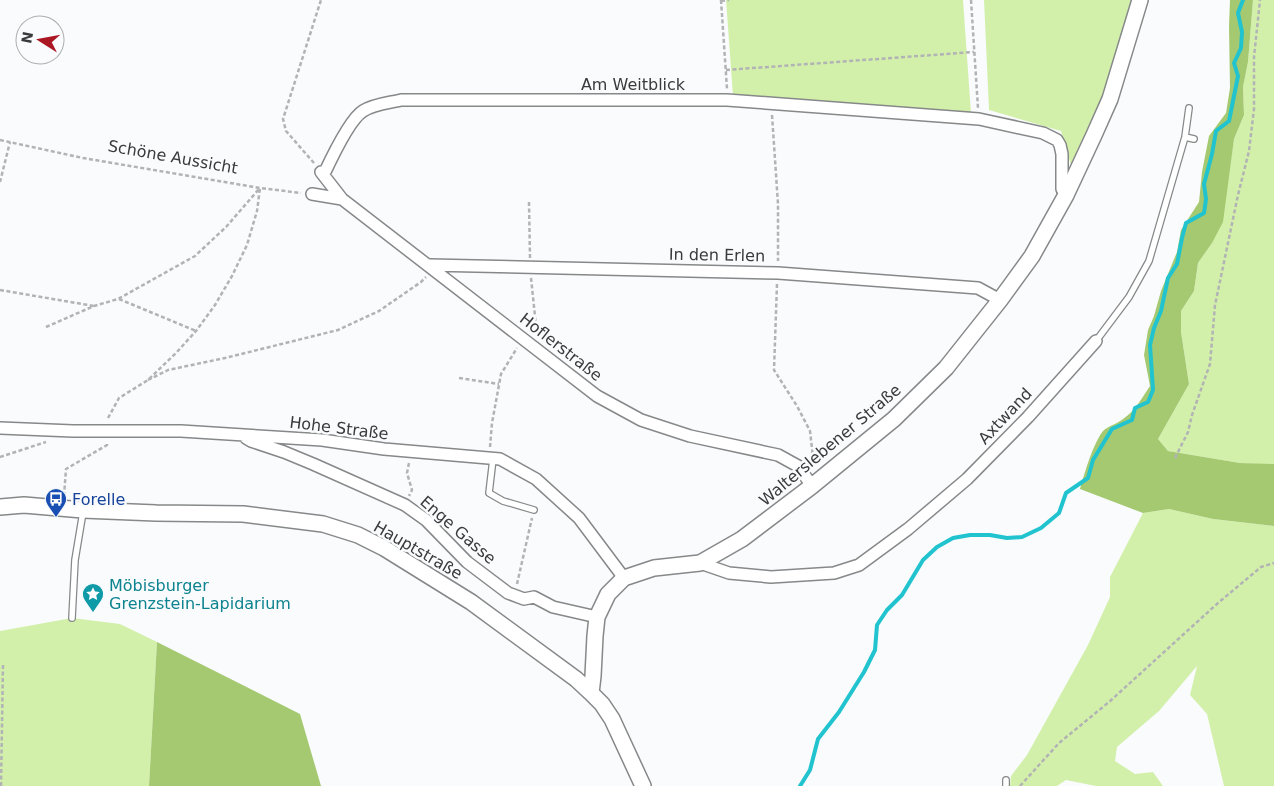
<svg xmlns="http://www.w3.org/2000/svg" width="1274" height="786" viewBox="0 0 1274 786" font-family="'DejaVu Sans',sans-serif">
  <rect width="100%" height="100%" fill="#f9fbfd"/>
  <path fill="#d3f0ab" d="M726,0h237l8,113 -238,-17z
    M984,0h149c-17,56 -32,114 -62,165l-10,-34 -72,-21z
    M1253,0h21v464l-2,1 -32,-2 -72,-12 -10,-12 31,-55 -8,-52v-21l13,-20 4,-28 14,-20 16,-64 6,-40 10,-24 -1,-28 5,-25z
    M1169,509l44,10 61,7v260h-50l-17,-72 -17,-19 7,-29 -38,45 -42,36 -2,14 20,13 18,-2 10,14h-67l-30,-6 -9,6h-47l1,-10 16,-21 61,-110 22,-48v-20l33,-64z
    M72,618l48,6 37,18 -8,144h-149v-155z"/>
  <path fill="#a5c971" d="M1230,0h23l-5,62 -5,25 1,28 -10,24 -11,83 -11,21 -14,20 -4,28 -13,20v21l8,52 -31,55 10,12 72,12 34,1v62l-61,-7 -44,-10 -26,4 -63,-24c5,-17 13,-45 23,-58 5,-5 14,-7 20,-12 12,-8 19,-21 27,-33l-6,-31 4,-25 6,-14 7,-25 16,-39 4,-22 18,-28 3,-30 7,-36 17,-23 4,-25 -1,-62z
    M157,642l143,72 21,72h-172z"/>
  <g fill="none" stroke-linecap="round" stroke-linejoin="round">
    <path stroke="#21c3cf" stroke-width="4" d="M800,786l10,-16 8,-31 21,-27 25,-40 11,-22 2,-25 10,-15 15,-15 21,-35 14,-13 16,-9 17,-3h20l17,3 15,-1 19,-9 18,-15 7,-20 22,-15 5,-18 19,-31 20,-9 3,-12 13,-6 5,-12 -3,-45 4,-17 7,-17 7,-33 9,-14 5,-26 4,-15 18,-10 2,-14 -2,-15 8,-30 4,-23 13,-10 9,-45 -4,-13 7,-15 1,-16 -4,-19 5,-13"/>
    <g stroke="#868889" stroke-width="8">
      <path id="service" d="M1185,137l9,2
        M1096,341l33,-44 20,-36 36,-124 4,-29
        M493,459l-4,34 14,8 31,9
        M72,618l3,-58 8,-48
        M1006,786v-6"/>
    </g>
    <g stroke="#868889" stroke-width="14">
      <path id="minor" d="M321,172l21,27 255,197 44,24 49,16 88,19 20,11 14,20
        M324,174c7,-15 26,-55 39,-63 11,-7 26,-8 38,-11h326l252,19 64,14 14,7 3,5 2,9v35l4,6
        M312,194l30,5
        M430,265l348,8 200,15 22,12
        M0,428l73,3h108l141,9 62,9 116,10 36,20 43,39 45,60
        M246,438l5,3 33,11 29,12 92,41 21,15 41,42 41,31 16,6 10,-2 19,10 44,10
        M700,563l29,10 42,4 63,-4 25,-8 49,-36 59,-50 61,-62 68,-76"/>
    </g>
    <g stroke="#868889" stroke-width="18">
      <path id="tertiary" d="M0,507l24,-2 59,5 73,3 87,1 80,10 35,11 26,13 87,54 105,77 15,14 11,11 10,15 31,67
        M591,693l2,-17 2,-40 2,-19 11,-23 16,-16 30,-10 46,-5 42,-24 70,-53 82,-67 52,-51 54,-68 32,-44 34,-61 28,-60 16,-36 30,-99"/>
    </g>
    <path stroke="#b1b3b4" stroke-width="2.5" stroke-dasharray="4 2.5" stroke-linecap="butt" d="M721,0l6,89
      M971,0l7,108
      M721,1l8,-1
      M726,70l248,-18
      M772,115l6,89v57
      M0,140l83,18 177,30 41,5
      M314,163l-28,-32 -3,-12 38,-119
      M0,182l10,-40
      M529,202l1,56
      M531,278l6,57
      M777,284l-3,86 23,36 13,25 4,35
      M0,290l94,16
      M119,299l77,32
      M46,327l48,-21 24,-7 77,-43 31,-29 33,-38
      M459,378l40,6
      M148,380l20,-10 57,-12 113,-28 41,-19 42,-29 5,-5
      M108,418l11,-20 29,-18 28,-27 20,-22 19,-26 17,-29 15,-31 10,-34 3,-23
      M490,447l2,-24 9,-49 16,-26
      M0,457l46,-15
      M1175,458l13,-26 4,-17 18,-51 5,-59 4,-19 19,-91 11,-44 5,-42v-52l6,-57
      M409,463l-2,10 5,17 -3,6
      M64,496l2,-27 41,-24v-2
      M517,584l15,-66
      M1,786l2,-121
      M1020,786l39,-43 50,-41 109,-99 43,-36 13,-4"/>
    <use href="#service" stroke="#fff" stroke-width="5.5"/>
    <use href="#minor" stroke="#fff" stroke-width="11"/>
    <use href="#tertiary" stroke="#fff" stroke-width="15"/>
  </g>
  <defs>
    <g id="bus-pin" transform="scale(1.125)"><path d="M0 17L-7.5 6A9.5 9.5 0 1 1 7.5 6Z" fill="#1a4fb4" stroke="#f9fbfd"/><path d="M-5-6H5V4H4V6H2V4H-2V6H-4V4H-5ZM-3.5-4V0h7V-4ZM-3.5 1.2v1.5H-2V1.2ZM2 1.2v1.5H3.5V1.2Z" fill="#fff"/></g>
    <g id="sight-pin" transform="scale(1.125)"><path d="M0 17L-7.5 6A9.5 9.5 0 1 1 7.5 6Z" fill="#0f9aa8" stroke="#f9fbfd"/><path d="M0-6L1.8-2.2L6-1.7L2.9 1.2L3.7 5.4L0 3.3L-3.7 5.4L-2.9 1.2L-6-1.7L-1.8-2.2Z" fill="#fff"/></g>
  </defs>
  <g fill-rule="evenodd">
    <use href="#bus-pin" x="56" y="499"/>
    <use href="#sight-pin" x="93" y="594"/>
  </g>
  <g text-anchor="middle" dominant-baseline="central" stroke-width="5" stroke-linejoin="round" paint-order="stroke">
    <g font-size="16" fill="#3a3a3b" stroke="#f9fbfd">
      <text x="633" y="84">Am Weitblick</text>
      <text transform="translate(173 157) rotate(10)">Schöne Aussicht</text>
      <text transform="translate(717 255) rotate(1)">In den Erlen</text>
      <text transform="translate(561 347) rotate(38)">Hoflerstraße</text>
      <text transform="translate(1005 416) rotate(-47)">Axtwand</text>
      <text transform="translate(339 428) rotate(7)">Hohe Straße</text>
      <text transform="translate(830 445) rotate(-40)">Walterslebener Straße</text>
      <text transform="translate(458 530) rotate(41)">Enge Gasse</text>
      <text transform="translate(418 550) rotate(30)">Hauptstraße</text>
    </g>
    <g font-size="16" fill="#164399" stroke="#f9fbfd" text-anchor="start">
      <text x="72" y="499">Forelle</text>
    </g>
    <g font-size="16" fill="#0d838f" stroke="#f9fbfd" text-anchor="start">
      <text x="109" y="585">Möbisburger<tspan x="109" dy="18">Grenzstein-Lapidarium</tspan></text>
    </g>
  </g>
  <g transform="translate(40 40) rotate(281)"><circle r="24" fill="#f9fbfd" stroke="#adaeaf"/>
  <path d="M0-4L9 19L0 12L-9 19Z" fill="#ab1623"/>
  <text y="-8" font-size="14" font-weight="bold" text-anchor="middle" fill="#3a3a3b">N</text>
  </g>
</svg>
